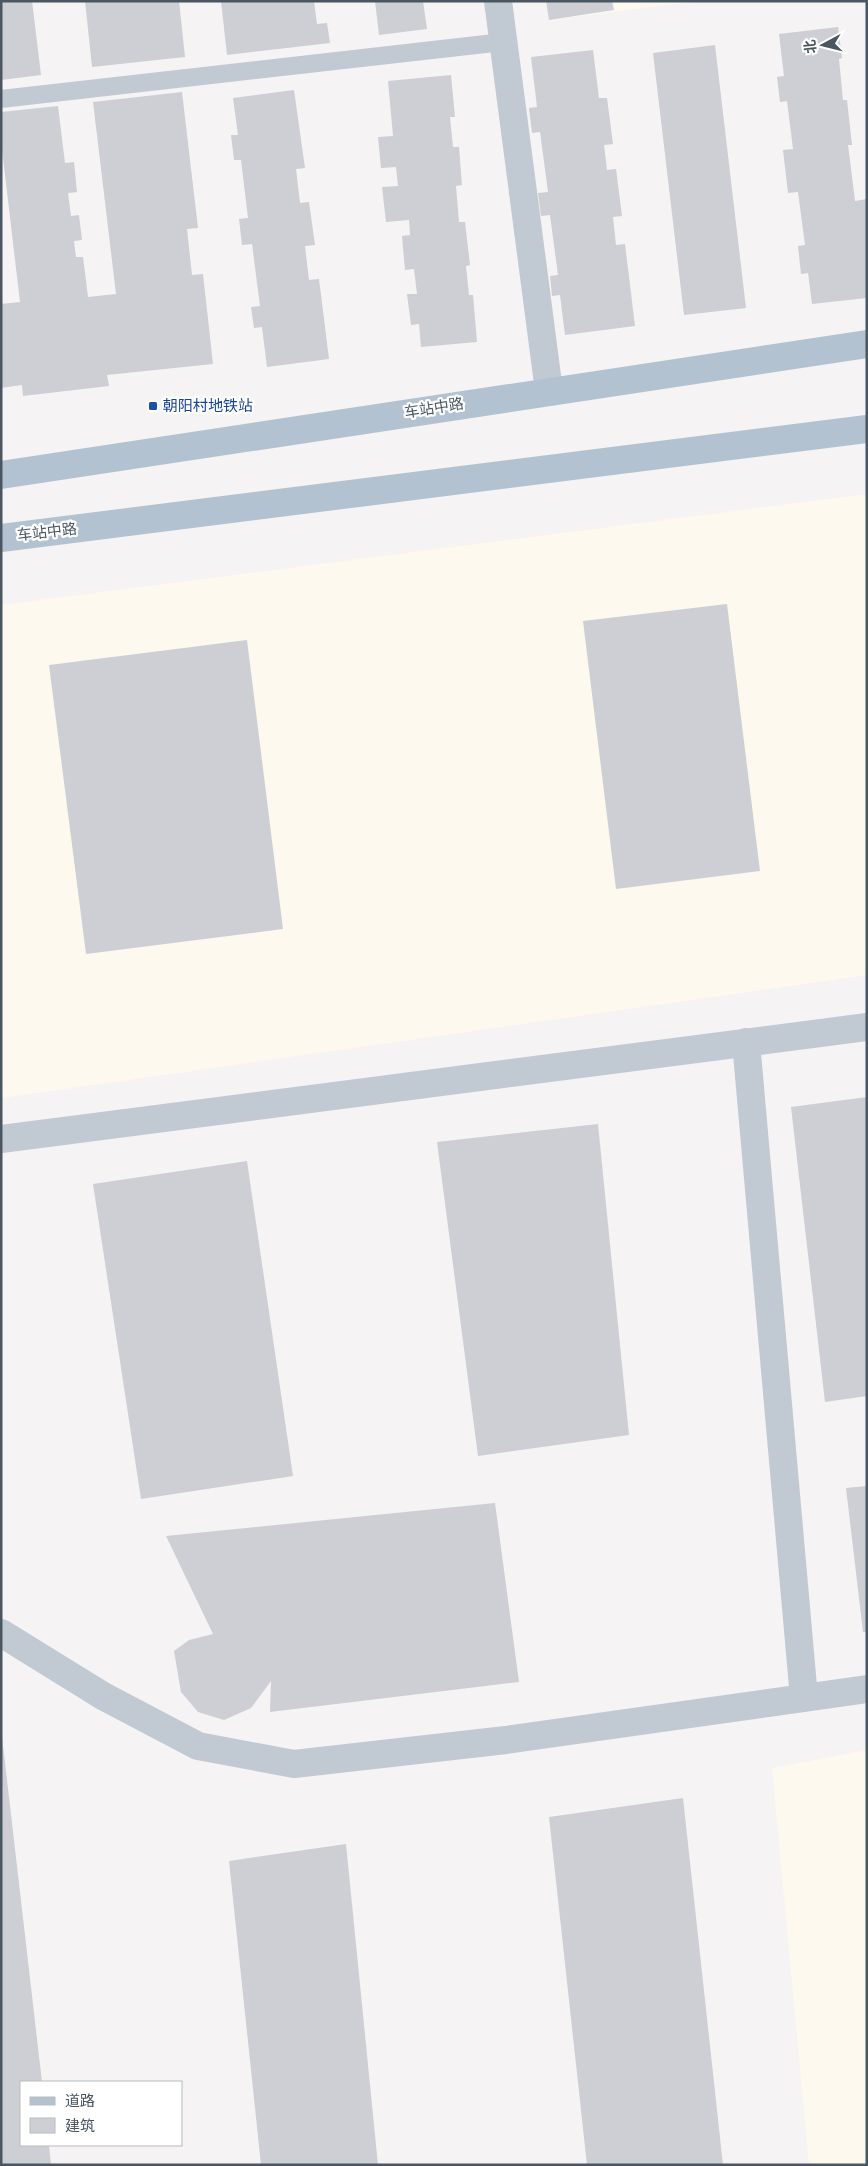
<svg xmlns="http://www.w3.org/2000/svg" width="868" height="2166" viewBox="0 0 868 2166" font-family="'Nunito Sans','Noto Sans SC',sans-serif">
  <rect width="100%" height="100%" fill="#f5f3f3"/>
  <path fill="#fdf9ef" d="M545,1h153l-149,19z
    M867,494v481l-865,123 -1,-493z
    M867,1750v415h-58l-37,-397z"/>
  <path fill="#cdcfd5" d="M1,1h31l9,74 -40,5z
    M85,1h94l6,56 -93,10z
    M221,1h93l3,23 10,-1 3,20 -103,12z
    M375,1h48l4,28 -48,6z
    M546,1h66l2,9 -65,10z
    M838,27l4,31 -3,1 4,41h4l5,45h-4l7,56 12,-2v99l-55,6 -4,-31 -7,1 -3,-28 7,-1 -7,-53 -10,1 -5,-43 10,-1 -6,-48 -7,1 -3,-25 7,-1 -5,-42z
    M715,45l31,263 -62,7 -31,-262z
    M593,50l6,48h8l6,46 -9,1 3,25 9,-1 6,47 -9,1 3,28 9,-1 10,82 -70,9 -5,-40 -8,1 -2,-20 8,-1 -8,-60 -9,1 -3,-23 10,-1 -8,-60 -8,1 -3,-25 8,-1 -6,-50z
    M451,75l4,42h-5l3,30h6l3,38 -6,1 3,36h6l5,43 -4,1 3,29h4l4,47 -56,5 -2,-23 -8,1 -4,-31h10l-3,-25 -9,1 -3,-34 8,-1 -1,-15 -23,2 -4,-35 16,-1 -2,-19 -15,1 -3,-31 15,-1 -5,-55z
    M294,90l11,78 -9,1 4,34 9,-1 6,43 -10,1 4,34 10,-1 10,80 -62,8 -5,-40 -8,1 -3,-21 9,-1 -8,-62 -10,1 -3,-26 9,-1 -7,-58h-7l-3,-25h7l-5,-37z
    M182,92l16,136 -11,1 5,46 11,-1 10,90 -106,11 2,11 -86,10 -1,-11 -21,3v-84l19,-2 -19,-161v-29l57,-6 7,57 9,-1 3,30 -9,1 3,23 8,-1 3,25 -8,1 2,16h7l5,40 28,-3 -23,-192z
    M727,604l33,267 -144,18 -33,-268z
    M247,640l36,289 -197,25 -37,-289z
    M867,1097v299l-42,6 -34,-295z
    M598,1124l31,311 -151,21 -41,-314z
    M247,1161l46,315 -152,23 -48,-315z
    M867,1486v146h-4l-17,-144z
    M495,1503l24,179 -249,30 1,-31 -20,27 -27,12 -26,-8 -17,-20 -7,-41 15,-11 24,-6 -47,-98z
    M1,1728l41,354h-21v63h28l2,20h-50z
    M683,1798l40,367h-136l-38,-348z
    M346,1844l32,321h-117l-32,-304z"/>
  <g fill="none" stroke-linecap="round" stroke-linejoin="round">
    <path stroke="#c1cad2" stroke-width="18" d="M1,99l502,-57"/>
    <path stroke="#c1cad2" stroke-width="28" d="M498,1l51,390
      M746,1042l58,656
      M1,1139l866,-112
      M1,1633l102,63 95,50 96,18 212,-24 361,-51"/>
    <path stroke="#b3c2d1" stroke-width="28" d="M1,475l866,-131
      M1,538l866,-109"/>
  </g>
  <rect fill="#1a4fb4" stroke="#fff" stroke-width="2" x="148" y="401" width="10" height="10" rx="2.5"/>
  <g text-anchor="middle" dominant-baseline="central" stroke-width="4.5" stroke-linejoin="round" paint-order="stroke">
    <g font-size="15" fill="#164399" stroke="#fff" text-anchor="start">
      <text x="163" y="406">朝阳村地铁站</text>
    </g>
    <g font-size="15" fill="#4a5661" stroke="#fff">
      <text transform="translate(434 408) rotate(-9)">车站中路</text>
      <text transform="translate(47 532) rotate(-7)">车站中路</text>
    </g>
  </g>
  <rect width="868" height="2166" fill="none" stroke="#4a5661" stroke-width="5"/>
  <rect x="20" y="2081" width="162" height="65" fill="#ffffff" stroke="#b7bbc0"/>
  <rect x="30" y="2097" width="25" height="8" fill="#b3c2d1" stroke="#b7bbc0"/>
  <text x="65" y="2106" font-size="15" fill="#4a5661">道路</text>
  <rect x="30" y="2118" width="25" height="15" fill="#cdcfd5" stroke="#b7bbc0"/>
  <text x="65" y="2131" font-size="15" fill="#4a5661">建筑</text>
  <g transform="translate(823 45) rotate(263)" stroke="#ffffff" stroke-width="4" paint-order="stroke">
  <path d="M0-4L9 19L0 12L-9 19Z" fill="#4a5661"/>
  <text y="-8" font-size="14" font-weight="bold" text-anchor="middle" fill="#4a5661">北</text>
  </g>
</svg>
